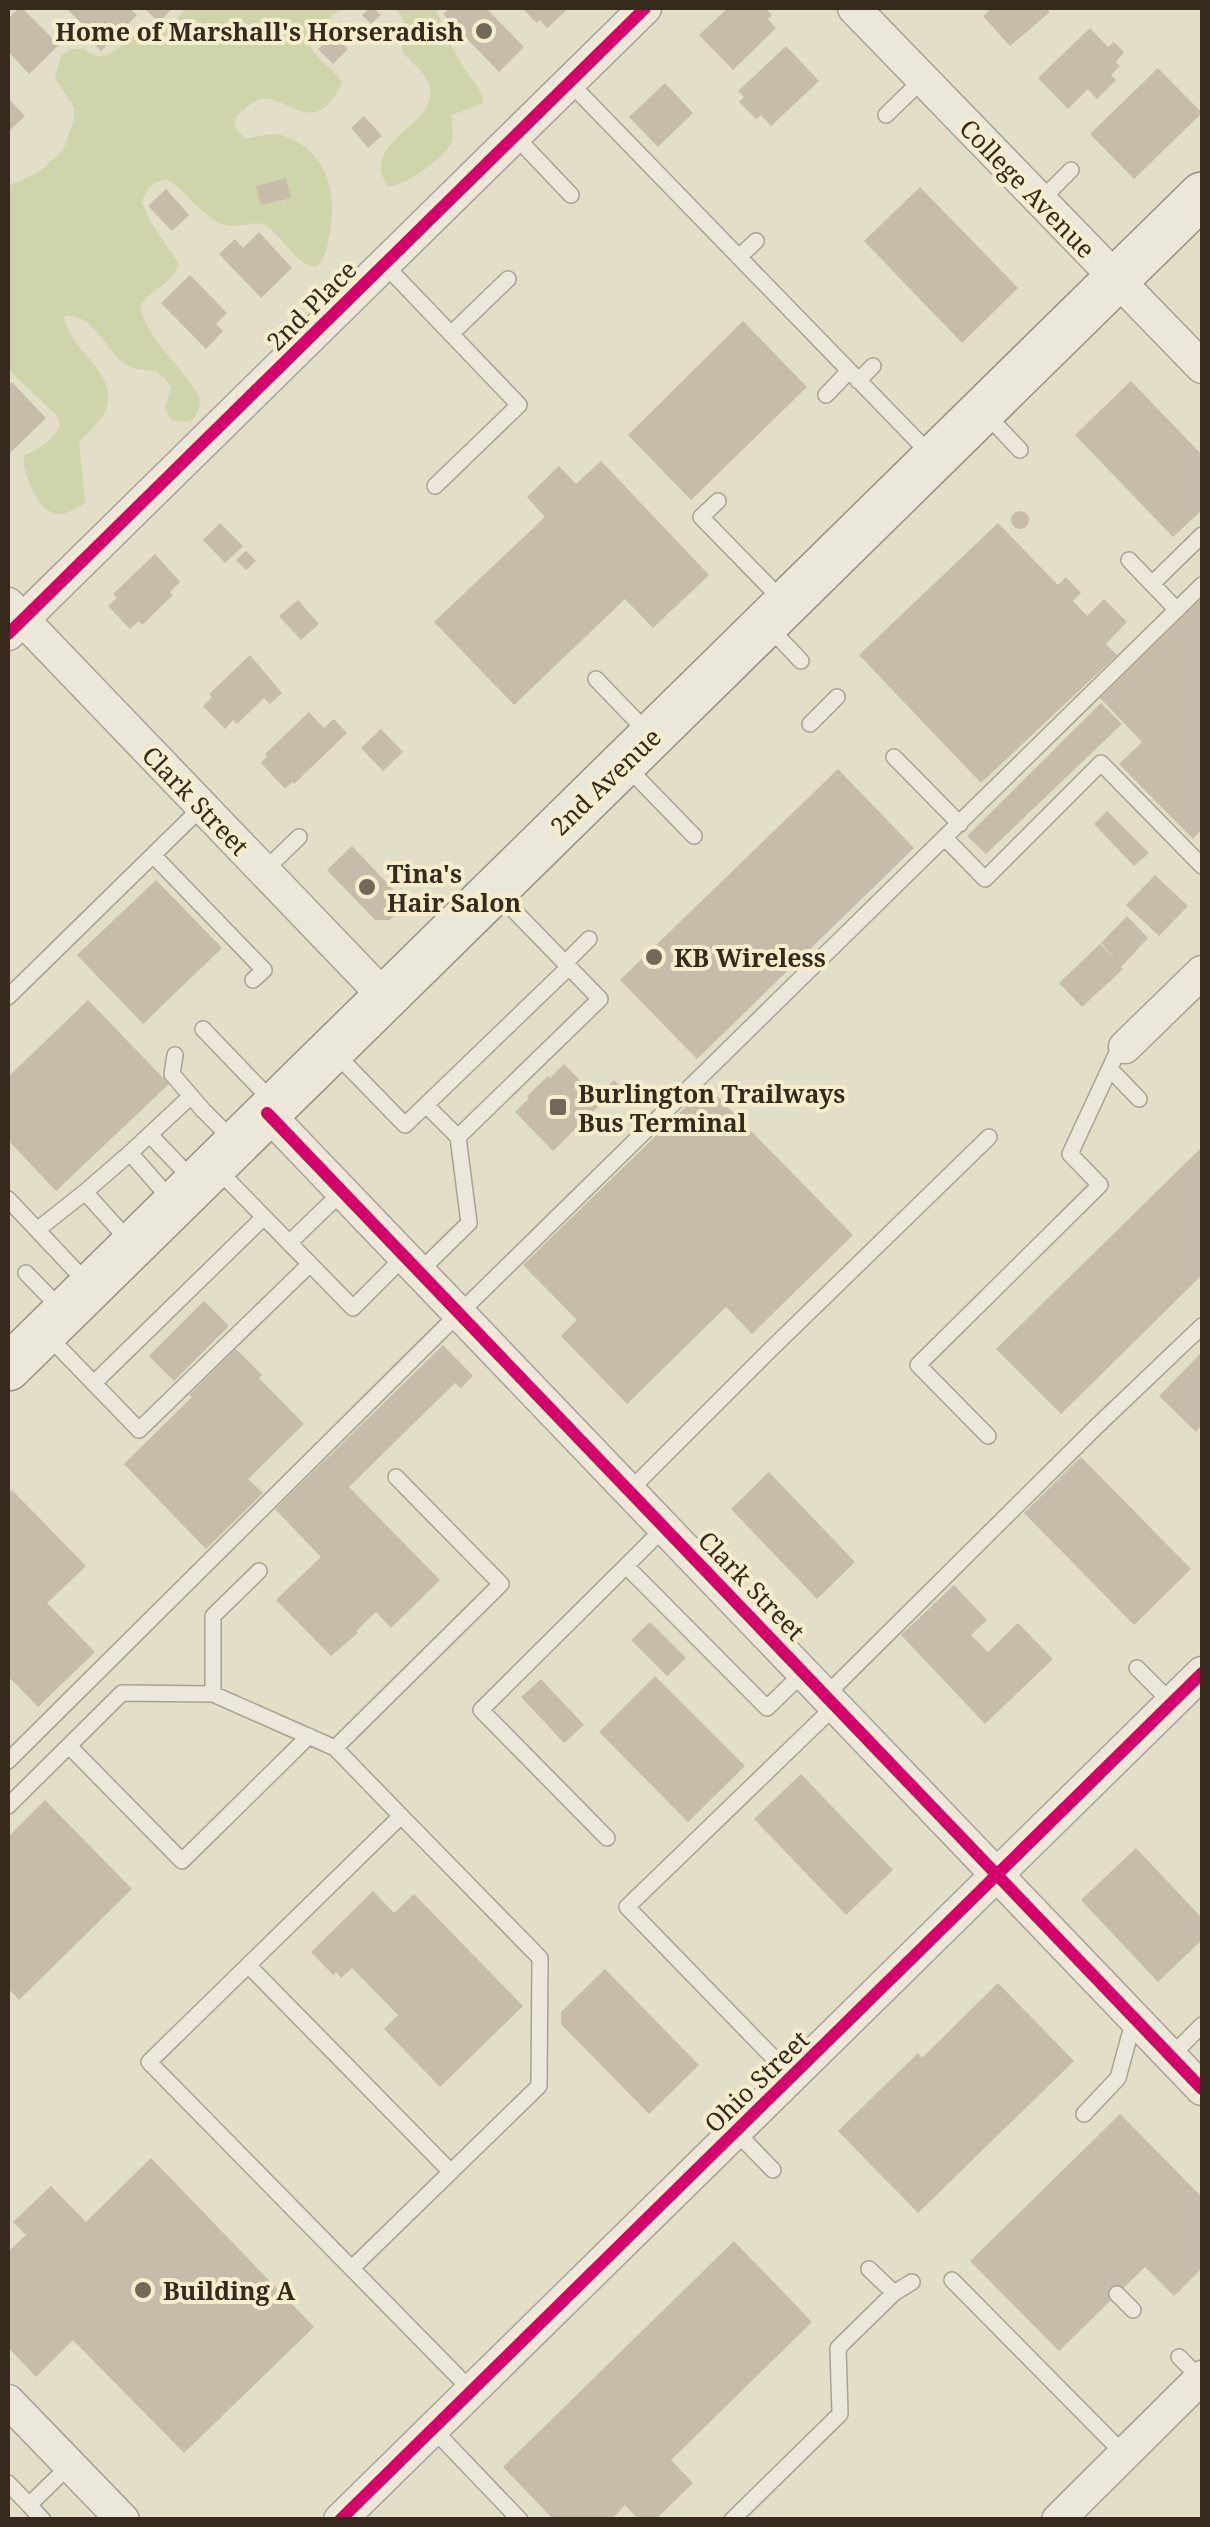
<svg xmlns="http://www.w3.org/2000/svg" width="1210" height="2527" viewBox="0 0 1210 2527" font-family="'Noto Serif',serif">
  <rect width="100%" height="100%" fill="#e3dec8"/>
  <path fill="#d0d4aa" d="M187,8h155l-35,30c4,20 26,27 35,45 -30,63 -57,4 -87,18 -6,3 -13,11 -19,16l-1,11 10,11c11,-2 28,-7 39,-3 43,15 53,55 46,96 -3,14 -3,25 -14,35 -21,-3 -31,-27 -48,-40 -14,-10 -30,4 -46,-3 -21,-9 -35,-33 -56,-45 -15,4 -20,10 -24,24l10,21 27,40c-7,20 -28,25 -39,42 6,31 33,51 50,77 3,4 7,8 9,14 3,8 -2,16 -6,23l-12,2 -11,-3 -5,-11 6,-21c-17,-27 -28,-10 -47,-24 -20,-15 -32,-51 -60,-47 4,33 48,51 44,86 -1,15 -20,30 -29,40l6,61c-9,5 -20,14 -32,10 -16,-5 -31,-42 -29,-57 16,-8 27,-14 36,-30l-3,-10 -49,-47v-183l28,-12 27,-23 11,-32v-12l-19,-29 6,-22 10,-7h13c25,20 36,-8 58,-18 7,-3 17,-2 25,-3z
    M394,8h42c7,21 16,40 28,60 8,13 18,19 19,35l-32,12c1,8 2,17 1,25 -3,16 -49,47 -64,47 -30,-47 47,-58 42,-98 -2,-15 -19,-27 -28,-37l1,-34z"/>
  <path fill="#c6bca9" d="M19,8h3l37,37 -30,29 -21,-23v-33z
    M66,8h63l8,7 -36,36 -16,-17 4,-3z
    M144,8h29l-14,14z
    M370,8h3l8,7 -10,9 -9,-9z
    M450,8h36l38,39 -25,25 -56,-58z
    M522,8h47l-22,20 -7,-8 -3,3z
    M728,8h37l7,7 -4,4 8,9 -43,42 -34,-35z
    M986,8h59l5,4 -40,34 -27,-30 6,-5z
    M1090,28l18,19 6,-5 10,10 -8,10 4,4 -9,9 5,5 -19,19 -9,-10 -20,20 -30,-31z
    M333,34l15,15 -15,15 -15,-15z
    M786,46l33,35 -48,45 -10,-11 -5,4 -17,-17 5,-5 -6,-6z
    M1158,68l44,45 -68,66 -44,-45z
    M665,83l28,30 -35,34 -29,-30z
    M8,98l17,18 -17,16z
    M364,116l18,20 -14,12 -17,-20z
    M286,178l5,20 -30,7 -5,-19z
    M920,187l98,101 -56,55 -98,-102z
    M166,189l23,26 -17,16 -24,-25z
    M259,232l33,36 -31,30 -42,-44 16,-15 8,9z
    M190,275l37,38 -11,11 7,7 -17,18 -45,-46z
    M743,321l64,66 -116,113 -63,-65z
    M1131,381l71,74v55l-29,27 -98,-102z
    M12,382l34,36 -38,37v-68z
    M601,461l108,114 -56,53 -28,-29 -111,106 -80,-83 111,-105 -18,-20 32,-31 17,18z
    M1011 520a9 9 0 1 1 18 0a9 9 0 1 1-18 0Z
    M220,523l23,23 -18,17 -22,-23z
    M998,523l60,62 8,-8 15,16 -8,8 14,15 17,-17 23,23 -21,22 11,11 -136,128 -122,-128z
    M246,551l10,10 -10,9 -10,-10z
    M155,554l25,28 -10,10 3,3 -31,30 -3,-4 -9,8 -22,-23 9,-8 -4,-4z
    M1202,598v231l-9,10 -74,-75 23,-22 -42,-44z
    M298,600l21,24 -18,16 -22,-24z
    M250,655l32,38 -12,11 -6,-6 -27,26 -4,-4 -8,9 -22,-23 9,-9 -3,-3z
    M1101,703l21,21 -136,130 -19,-18z
    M309,712l15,16 10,-9 13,14 -53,51 -2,-2 -7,7 -24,-26 6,-7 -2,-2z
    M381,729l22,23 -20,19 -22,-23z
    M838,769l76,79 -217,211 -77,-79z
    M1107,811l42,42 -15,13 -40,-42z
    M352,846l55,58 -17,16h-15l-48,-50z
    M1155,875l33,31 -29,30 -33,-31z
    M156,880l66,68 -79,76 -66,-69z
    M1127,916l21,22 -27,29 2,2 -41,38 -23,-24 41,-39 15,15 -14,-16z
    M88,1000l81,84 -113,107 -48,-51v-63z
    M564,1064l38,39 -49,48 -38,-39 14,-14 -2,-2 21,-20 2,2z
    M614,1080l13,14 -12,11 -13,-13z
    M707,1086l146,149 -101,99 -26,-27 -99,97 -66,-68 16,-16 -54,-55z
    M1202,1147v128l-141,139 -65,-65z
    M204,1301l25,25 -55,55 -25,-25z
    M443,1345l30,31 -12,12 -6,-5 -106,104 91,93 -49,48 -15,-16 -20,19 2,2 -27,23 -55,-56 45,-43 -46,-48z
    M236,1349l26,26 -3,3 45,46 -56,55 15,14 -57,56 -82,-85 68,-67 -3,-2z
    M1202,1352v73l-6,7 -37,-36z
    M1081,1457l110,112 -57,56 -110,-112z
    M769,1472l86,90 -38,37 -86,-90z
    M12,1490l74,76 -39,37 48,49 -57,55 -30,-31v-182z
    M954,1585l33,35 -16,15 17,17 30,-29 35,36 -68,65 -84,-89z
    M650,1622l36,36 -19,18 -36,-36z
    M655,1676l90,90 -57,56 -89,-90z
    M541,1679l43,46 -20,18 -43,-46z
    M801,1774l92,96 -47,45 -92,-96z
    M45,1800l87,89 -113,111 -11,-12v-151z
    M1136,1848l66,70v22l-44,42 -77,-82z
    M373,1891l21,22 20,-19 109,112 -83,81 -56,-58 14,-14 -46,-47 -11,10 -5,-6 -3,3 -22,-23z
    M605,1969l94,96 -50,49 -88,-90v-12z
    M998,1983l76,78 -156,152 -80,-82 80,-78 4,5z
    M1120,2114l82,83v71l-28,28 -29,-29 -86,84 -89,-90z
    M151,2158l163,169 -130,126 -111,-113 -37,37 -28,-30v-95l18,-17 -13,-13 38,-36 35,36z
    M734,2241l78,81 -141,138 22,23 -38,37h-16l-14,-15 -14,15h-57l-51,-53z"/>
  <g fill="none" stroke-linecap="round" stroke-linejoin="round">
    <g stroke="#a7a292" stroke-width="18">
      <path id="lane" d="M569,82l363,374
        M886,115l37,-36
        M515,136l56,59
        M1040,201l31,-31
        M739,257l17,-16
        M384,264l135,141 -84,81
        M451,334l57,-55
        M858,381l15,-15
        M826,395l23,-24
        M985,413l35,37
        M718,501l-17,16 82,84
        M1129,560l48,50
        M1152,584l50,-49
        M768,626l33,35
        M596,679l52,54
        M810,724l27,-27
        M894,757l66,67
        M626,766l68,70
        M945,838l40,41 116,-116 101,103
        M153,855l111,115 -11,10
        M264,871l35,-34
        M565,963l24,-24
        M8,997l194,-190
        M203,1029l70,73
        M333,1051l72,74 164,-158
        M175,1055l-3,19 31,36 31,31
        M1110,1069l29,30
        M150,1135l43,45
        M458,1137l142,-138 -103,-106
        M130,1153l61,-57
        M218,1170l135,138 52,-52
        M85,1192l45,-39 42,48
        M8,1199l79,84
        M37,1230l48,-38 45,50
        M289,1243l54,-52
        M420,1271l49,-48 -11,-86 -32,-32
        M26,1273l36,37
        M47,1335l92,95 171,-166
        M94,1383l170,-166
        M988,1436l-70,-71 182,-180 -30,-31 45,-97 10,-10
        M396,1477l105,107 -166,164 66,68 -252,246 323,329
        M630,1490l139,-139 220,-214
        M665,1527l-39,39 141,142 37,-36
        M1137,1668l35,35
        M213,1694v-78l46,-45
        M826,1695l270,-268 106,-101
        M69,1746l113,115 127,-125
        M8,1761l429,-426 765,-750
        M8,1806l114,-113 91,1 122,54
        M607,1838l-126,-128 145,-144
        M248,1965l203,207
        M1171,2056l31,-31
        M792,2077l-165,-170 208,-201
        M1084,2114l34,-36 16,-59
        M736,2132l37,38
        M352,2268l187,-182 1,-128 -139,-142
        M869,2269l25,24
        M952,2280l172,174
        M1117,2294l16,16
        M1179,2357l22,22
        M433,2429l87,91
        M8,2483l21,22
        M43,2520l-14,-15 41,-40
        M732,2520l108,-106 -2,-66 56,-55 18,-11"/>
    </g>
    <g stroke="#a7a292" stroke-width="35">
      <path id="street" d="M854,8l348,359
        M8,604l377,393
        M8,634l637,-626
        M1125,1047l77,-75
        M267,1113l935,976
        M8,2401l115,119
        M340,2520l862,-847
        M1058,2520l144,-143"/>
    </g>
    <g stroke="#979182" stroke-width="48">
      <path id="secondary" d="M8,1368l1194,-1173"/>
    </g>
    <use href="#lane" stroke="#ebe7da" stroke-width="15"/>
    <use href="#street" stroke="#ebe7da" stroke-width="32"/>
    <use href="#secondary" stroke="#ebe7da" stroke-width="45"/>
    <g stroke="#f5edcd" stroke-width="19">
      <path id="cycleway" d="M8,634l637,-626
        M267,1113l935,976
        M340,2520l862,-847"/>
    </g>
    <use href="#cycleway" stroke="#d6006c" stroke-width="12"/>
  </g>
  <g fill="#726958" stroke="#f5edcd" stroke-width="4">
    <circle cx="484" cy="31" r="10"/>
    <circle cx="367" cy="887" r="10"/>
    <circle cx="654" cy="957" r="10"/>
    <rect x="548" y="1097" width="20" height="20" rx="5"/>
    <circle cx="143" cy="2290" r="10"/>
  </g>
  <g text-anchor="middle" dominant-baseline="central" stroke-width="8" stroke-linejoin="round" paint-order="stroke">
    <g font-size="25" font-weight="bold" fill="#352a1b" stroke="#f5edcd" text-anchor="start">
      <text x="464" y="31" text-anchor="end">Home of Marshall's Horseradish</text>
      <text x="387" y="873">Tina's<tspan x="387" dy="29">Hair Salon</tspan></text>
      <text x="674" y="957">KB Wireless</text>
      <text x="578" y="1093">Burlington Trailways<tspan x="578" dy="29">Bus Terminal</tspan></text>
      <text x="163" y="2290">Building A</text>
    </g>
    <g font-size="25" fill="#352a1b" stroke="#f5edcd">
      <text transform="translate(1028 188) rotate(46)">College Avenue</text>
      <text transform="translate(311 305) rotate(-45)">2nd Place</text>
      <text transform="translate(605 781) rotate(-44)">2nd Avenue</text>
      <text transform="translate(196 800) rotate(46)">Clark Street</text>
      <text transform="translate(752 1585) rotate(46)">Clark Street</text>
      <text transform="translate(756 2081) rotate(-44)">Ohio Street</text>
    </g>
  </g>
  <rect width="1210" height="2527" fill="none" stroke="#352a1b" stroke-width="20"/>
</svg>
